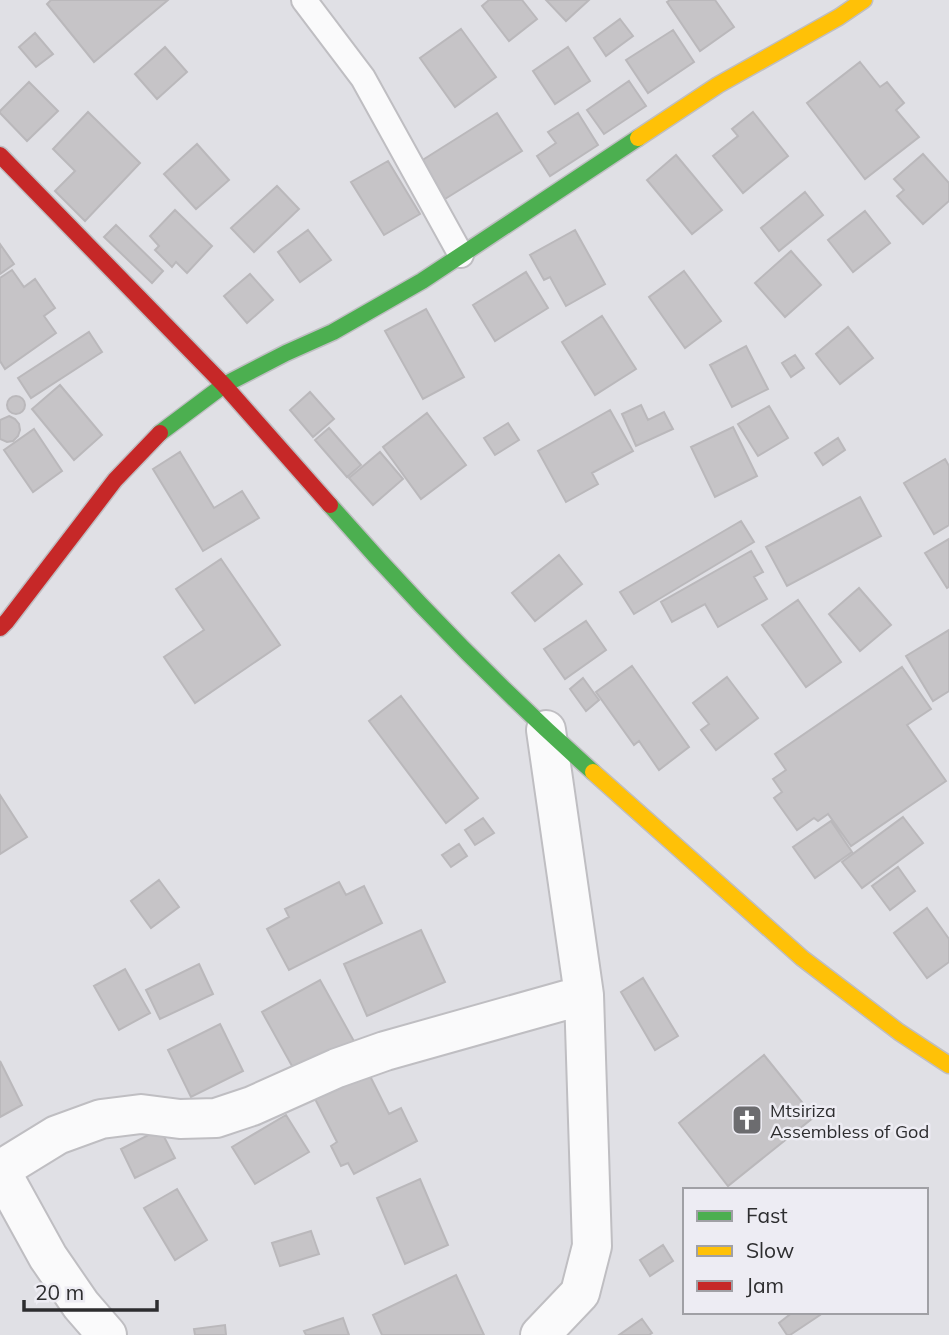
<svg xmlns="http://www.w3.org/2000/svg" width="949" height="1335" viewBox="0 0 949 1335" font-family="Mulish,sans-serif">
  <rect width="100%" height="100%" fill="#e0e0e5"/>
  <path fill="#c6c4c7" stroke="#bab8bb" stroke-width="2" d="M51,0h117l-74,62 -47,-58z
    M489,0h33l15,19 -28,22 -27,-35z
    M546,0h43l-23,21z
    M670,0h45l19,27 -34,24 -33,-49z
    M620,19l13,17 -27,20 -12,-18z
    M461,29l35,48 -41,30 -35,-49z
    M673,30l21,32 -46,31 -22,-33z
    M35,33l18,21 -17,13 -17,-20z
    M165,47l22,25 -30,27 -22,-25z
    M568,47l22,34 -35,23 -22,-33z
    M860,62l20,25 7,-5 17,21 -8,7 23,27 -54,42 -58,-76z
    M629,81l17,25 -42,28 -17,-24z
    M29,82l29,29 -31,30 -27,-28v-2z
    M88,112l52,51 -55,58 -30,-30 20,-20 -22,-22z
    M753,112l35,44 -45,37 -30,-37 25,-20 -6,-7z
    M497,113l25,38 -77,48 -24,-38z
    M578,113l20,32 -48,31 -13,-20 19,-13 -8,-11z
    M197,144l32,36 -33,29 -32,-35z
    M923,154l26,29v18l-26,23 -26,-28 7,-6 -10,-11z
    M676,155l46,55 -30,24 -45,-54z
    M388,161l32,53 -36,21 -33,-53z
    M277,186l22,23 -45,43 -23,-24z
    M805,192l18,23 -44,36 -18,-23z
    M175,210l37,36 -25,27 -11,-11 -4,5 -17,-17 4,-4 -9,-10z
    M865,211l25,32 -37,29 -25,-32z
    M116,225l47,46 -11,12 -48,-46z
    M308,230l23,30 -31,22 -22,-30z
    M575,230l30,54 -39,22 -16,-29 -6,3 -14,-25z
    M0,244l14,20 -14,10z
    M791,251l30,34 -36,32 -30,-34z
    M12,270l12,17 11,-8 20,29 -11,8 12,17 -51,36 -5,-8v-83z
    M684,271l37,50 -36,27 -36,-51z
    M526,272l22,36 -53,33 -22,-36z
    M250,274l23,26 -26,23 -23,-27z
    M426,309l38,68 -41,22 -38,-68z
    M602,316l34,53 -41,26 -33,-53z
    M848,327l25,31 -33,26 -24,-30z
    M89,332l13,20 -71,46 -13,-20z
    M746,346l22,43 -36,18 -22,-42z
    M795,355l9,13 -13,9 -9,-14z
    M60,385l42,50 -28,25 -42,-51z
    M310,392l24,27 -21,18 -23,-27z
    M7 405a9 9 0 1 1 18 0a9 9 0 1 1-18 0Z
    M641,405l7,15 16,-8 9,17 -37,17 -14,-32z
    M769,406l19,32 -30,18 -20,-32z
    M610,410l23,41 -41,22 6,11 -32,18 -28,-51z
    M427,413l39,52 -45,34 -38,-52z
    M9,416l6,3 4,5 1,6 -2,6 -5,5 -6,1 -7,-3v-19z
    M508,423l11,17 -24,15 -11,-17z
    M733,427l24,49 -42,21 -24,-50z
    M329,428l32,37 -14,12 -32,-37z
    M34,429l28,42 -29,21 -29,-42z
    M838,438l7,12 -22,15 -8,-12z
    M180,452l34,56 28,-17 17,27 -56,33 -50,-82z
    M380,452l23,27 -30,26 -24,-27z
    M945,459l4,7v59l-15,9 -30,-51z
    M860,497l21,39 -94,50 -21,-39z
    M741,521l13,21 -120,72 -14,-22z
    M949,539v48l-2,1 -22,-35z
    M751,551l12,21 -9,5 13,22 -49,28 -13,-23 -33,18 -11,-20z
    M559,555l23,29 -47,37 -23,-28z
    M221,559l59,86 -85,58 -31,-46 40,-27 -28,-41z
    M859,588l32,37 -31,26 -31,-37z
    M798,600l43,62 -35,25 -44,-62z
    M586,621l20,29 -41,29 -21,-30z
    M949,630v61l-16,10 -27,-45z
    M632,666l57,81 -30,23 -20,-29 -5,4 -38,-53z
    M902,667l29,42 -24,16 39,56 -95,65 -23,-32 -10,7 -4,-3 -17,12 -23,-32 8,-6 -9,-13 13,-9 -11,-16z
    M727,677l31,41 -42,32 -15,-20 8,-6 -16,-21z
    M583,678l16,22 -13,11 -16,-22z
    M401,696l77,102 -32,25 -77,-102z
    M0,795l27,42 -27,17z
    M903,817l20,26 -61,45 -20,-26z
    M483,818l11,15 -19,12 -10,-15z
    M831,821l21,31 -37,26 -22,-31z
    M459,844l8,12 -16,11 -9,-12z
    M898,867l17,24 -25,19 -18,-24z
    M159,880l20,27 -28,21 -20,-27z
    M339,882l7,13 18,-9 18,37 -93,47 -22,-41 22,-12 -4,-8z
    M927,908l22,31v23l-22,16 -33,-45z
    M421,930l24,52 -78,34 -23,-52z
    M199,964l14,30 -53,25 -14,-29z
    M125,969l25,44 -31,17 -25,-44z
    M643,978l35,58 -23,14 -34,-58z
    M320,980l35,63 -58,32 -35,-63z
    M220,1024l23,47 -52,26 -23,-47z
    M764,1055l50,62 -86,69 -49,-63z
    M0,1061l22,44 -22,12z
    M368,1072l21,42 12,-6 16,33 -63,33 -6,-11 -7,3 -10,-20 6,-4 -22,-43z
    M286,1115l23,37 -54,32 -23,-37z
    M160,1129l15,29 -40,20 -14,-29z
    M420,1179l28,66 -43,19 -28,-66z
    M177,1189l30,51 -32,20 -31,-52z
    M311,1231l8,23 -39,12 -8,-23z
    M663,1245l10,16 -23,15 -10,-16z
    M456,1275l28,60h-102l-9,-20z
    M793,1312h25l2,3 -30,20h-3l-8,-12z
    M343,1318l6,17h-43l-2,-4z
    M642,1319l10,14 -3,2h-30z
    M225,1325l1,10h-31l-1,-6z"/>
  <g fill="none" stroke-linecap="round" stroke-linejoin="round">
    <g stroke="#bfbec2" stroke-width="28">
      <path id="lane" d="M304,0l59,78 98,177"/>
    </g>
    <g stroke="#bfbec2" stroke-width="42">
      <path id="street" d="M0,1170l57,-35 44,-16 40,-5 39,5 36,-1 36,-12 85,-38 48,-17 199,-56
        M0,1170l48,87 33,48 26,30
        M540,1335l40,-42 12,-47 -8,-251 -38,-265"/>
    </g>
    <g stroke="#bfbec2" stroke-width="19">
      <path id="fast" d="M160,433l64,-48 62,-32 47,-21 89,-51 216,-143
        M330,505c82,94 170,184 263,267"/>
    </g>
    <g stroke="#bfbec2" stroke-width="19">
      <path id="slow" d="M638,138l80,-53 121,-68 25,-17
        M593,772l209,186 97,74 50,33"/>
    </g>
    <g stroke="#bfbec2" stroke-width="19">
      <path id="jam" d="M0,155l224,230 106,120
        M0,628l7,-7 108,-141 45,-47"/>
    </g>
    <use href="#lane" stroke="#fafafb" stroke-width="24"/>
    <use href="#street" stroke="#fafafb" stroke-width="38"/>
    <use href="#fast" stroke="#4caf50" stroke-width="16"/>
    <use href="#slow" stroke="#ffc107" stroke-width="16"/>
    <use href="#jam" stroke="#c62828" stroke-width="16"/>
  </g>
  <defs>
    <g id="church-square" transform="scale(1.575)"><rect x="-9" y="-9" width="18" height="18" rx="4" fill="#6c6c6f" stroke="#edecf3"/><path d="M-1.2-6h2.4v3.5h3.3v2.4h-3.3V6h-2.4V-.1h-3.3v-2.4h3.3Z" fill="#fff"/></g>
  </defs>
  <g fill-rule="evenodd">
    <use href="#church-square" x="747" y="1120"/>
  </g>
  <g text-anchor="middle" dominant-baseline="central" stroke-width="5" stroke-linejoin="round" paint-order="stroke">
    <g font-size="18" fill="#2d2d2f" stroke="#edecf3" text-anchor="start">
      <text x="770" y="1110">Mtsiriza<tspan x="770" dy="21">Assembless of God</tspan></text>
    </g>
  </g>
  <rect x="683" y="1188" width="245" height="126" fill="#edecf3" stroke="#a0a0a5" stroke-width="2"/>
  <rect x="697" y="1211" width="35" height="10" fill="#4caf50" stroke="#a0a0a5" stroke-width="2"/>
  <text x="746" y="1223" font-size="21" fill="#2d2d2f">Fast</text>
  <rect x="697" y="1246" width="35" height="10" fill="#ffc107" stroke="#a0a0a5" stroke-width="2"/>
  <text x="746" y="1258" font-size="21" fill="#2d2d2f">Slow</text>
  <rect x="697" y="1281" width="35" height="10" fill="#c62828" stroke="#a0a0a5" stroke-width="2"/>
  <text x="746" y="1293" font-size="21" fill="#2d2d2f">Jam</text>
  <path d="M24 1300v10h133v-10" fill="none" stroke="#2d2d2f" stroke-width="3.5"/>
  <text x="35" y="1300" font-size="21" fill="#2d2d2f" stroke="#edecf3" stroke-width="5" paint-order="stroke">20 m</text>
</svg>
